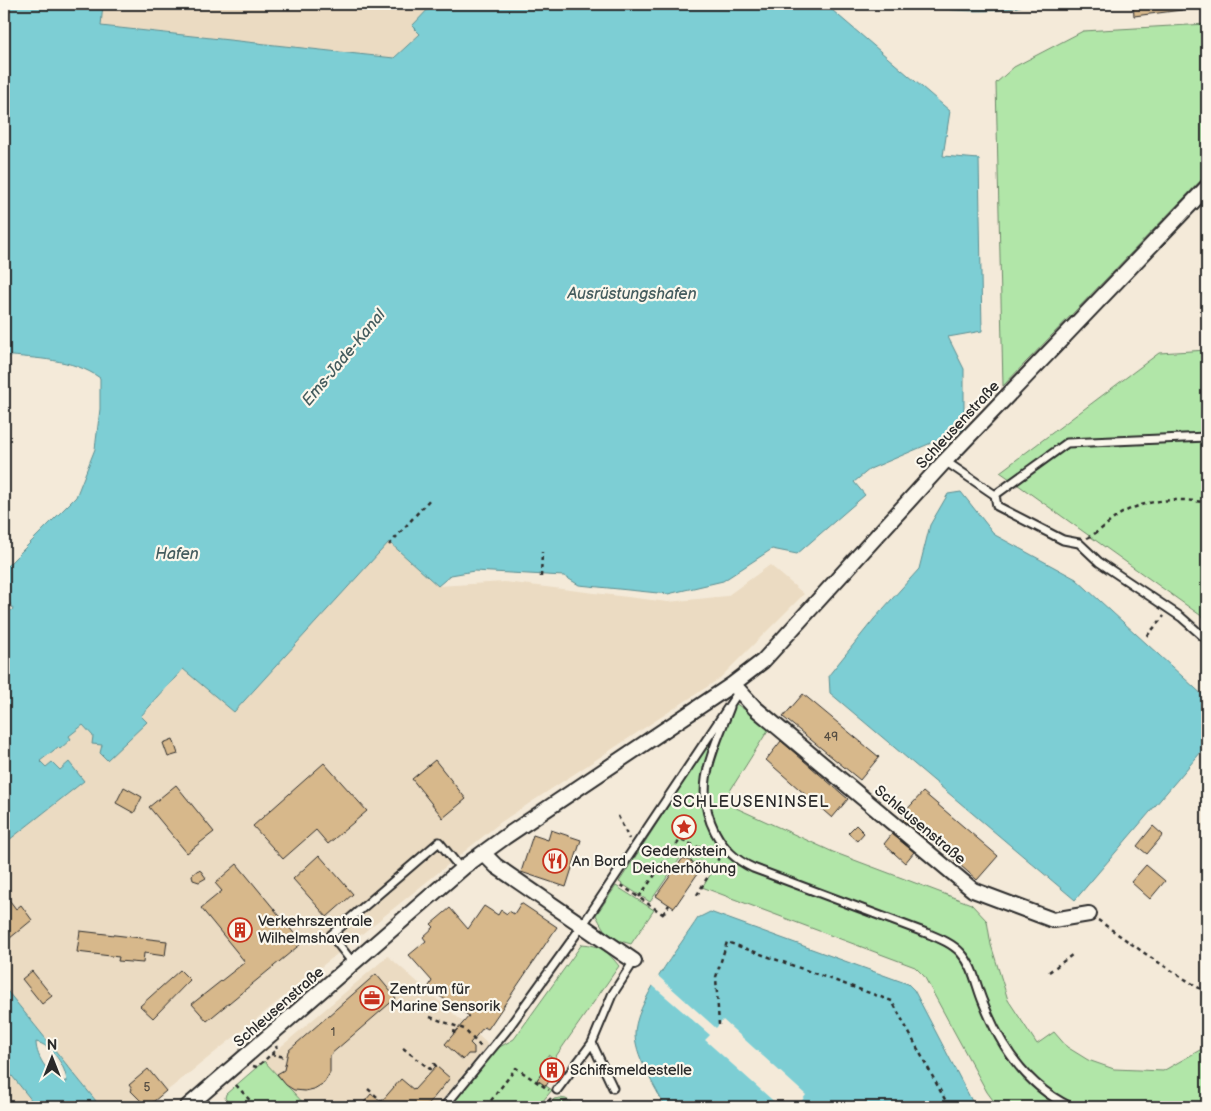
<svg xmlns="http://www.w3.org/2000/svg" width="1211" height="1111" viewBox="0 0 1211 1111" font-family="'Balsamiq Sans',sans-serif">
  <rect width="100%" height="100%" fill="#f4ead9"/>
  <filter id="ink" filterUnits="userSpaceOnUse"><feTurbulence type="fractalNoise" baseFrequency=".02" numOctaves="2"/><feDisplacementMap in="SourceGraphic" scale="10" xChannelSelector="R" yChannelSelector="G"/><feConvolveMatrix kernelMatrix="1 2 1 2 8 2 1 2 1" color-interpolation-filters="sRGB"/></filter>
  <g filter="url(#ink)">
    <path fill="#ebdbc2" d="M103,4h330l-20,22 7,8 -26,24 -293,-32z
      M389,542l49,44 67,-4 163,20 59,-6 43,-31 34,29 -85,85 -218,143 -354,285 -3,-4 -6,4 -15,-2 -34,2 7,-6 -92,-114v-143l80,-63 -24,-11 -14,-3 -6,-6 18,-14 2,2 11,-10 -2,-3 14,-11 10,11 48,-19 42,-48 51,43z
      M388,956l100,88 -52,63h-129l-43,-46z
      M4,1066l33,41h-33z"/>
    <path fill="#b1e6a8" stroke="#6e886a" d="M1207,24v150l-204,212 -7,-303 18,-16 69,-36z
      M1207,350v270l-207,-148 159,-119z
      M735,703l35,24 -47,75 110,50 138,52 16,17 4,24 17,55 29,44 17,-12 13,15 21,13 26,9 49,2 44,-25v61h-209l-11,-15 -63,-116 -9,-9 -213,-80 11,-16 -32,-14 -31,45 -31,-20z
      M616,886l38,24 -23,34c-22,-6 -25,-9 -35,-29z
      M582,944c19,1 26,8 37,22l-65,93 -6,-4 -7,9 5,3 -9,13 15,10 -14,17h-90l48,-58 18,-10z
      M264,1061l43,46h-82l4,-3 -4,-6 1,-4z
      M560,1098l6,1 12,8h-30l6,-8z"/>
    <path fill="#7dced4" stroke="#5c8d90" fill-rule="evenodd" d="M4,4h99l-2,22 293,32 26,-24 -8,-8 21,-22h392l125,107 -7,45 36,3 3,172 -34,6 16,32v60l-94,40 -16,13 11,13 -68,59 -25,-5 -49,32 -55,13 -89,-9 -15,-9 -90,-5 -23,4 -13,11 -49,-44 -155,170 -51,-43 -42,47 6,6 -40,38 -7,-7 2,-8 -10,-1 1,-8 -10,-11 -14,11 2,3 -11,10 -2,-2 -18,14 6,6 6,-5 8,8 9,-8 15,19 -80,63v-227l9,-8 -9,-16v-24l72,-72 19,-48 5,-40v-31c-28,-20 -64,-19 -96,-23z
      M915,4h111c-24,11 -86,7 -111,0z
      M961,492l34,43 81,44 131,120v46l-132,155 -245,-207 -1,-18 45,-56 45,-50 11,-44 18,-31z
      M710,912l198,72 6,6 61,117h-310c-10,-21 -28,-47 -30,-71 -2,-31 45,-90 63,-118z
      M4,987l92,114 -7,6h-52l-33,-41zM36,1042c16,3 30,25 31,40 -16,-3 -31,-24 -31,-40z"/>
    <path fill="#f4ead9" d="M658,976l58,52 7,-8 83,75 -9,12h-17l-75,-67 5,-5 -58,-50z"/>
    <path fill="#d7b88b" stroke="#2b2b2b" d="M1133,4h49v6l-48,6z
      M803,694l76,63 -19,23 -77,-63z
      M173,739l5,15 -10,3 -5,-14z
      M781,741l67,58 -16,19 -66,-58z
      M435,760l31,39 -23,19 -31,-39z
      M324,763l43,48 -39,33 -12,-14 -33,29 -30,-33z
      M176,785l38,47 -27,21 -38,-46z
      M124,787l18,10 -8,16 -18,-10z
      M923,792l75,64 -21,24 -50,-44 -2,3 -22,-19 2,-2 -3,-3z
      M856,825l8,8 -7,8 -9,-8z
      M1153,826l10,9 -16,19 -10,-8z
      M551,830l30,10 -15,47 -45,-15 12,-37 15,5z
      M892,834l22,18 -9,11 -21,-19z
      M319,855l34,39 -26,23 -34,-38z
      M683,858l10,4 -3,5 8,6 -24,35 -18,-12z
      M237,864l65,79 -95,78 -15,-17 53,-42 -44,-54 21,-17 -7,-8z
      M1146,865l19,16 -15,18 -19,-17z
      M198,870l3,1 5,7 -7,4 -6,-2 -1,-5z
      M4,893l12,16 5,-4 11,15 -28,23z
      M521,903l36,24 -69,102 -4,-2 -14,16 4,4v7h-6l-5,6 -18,-16 24,-28 -41,-28 4,-7 -23,-26 17,-14 -3,-4 11,-10 -3,-3 19,-16 18,21 16,-23 14,9 3,-5 6,4 2,-3 5,3z
      M80,931l87,10 -2,15 -21,-3 -1,10 -25,-2 1,-4 -42,-5z
      M180,970l10,10 -37,38 -13,-12z
      M32,971l20,25 -10,8 -20,-25z
      M376,974l20,24 -66,57v18l-6,10 -10,6 -9,2 -11,-1 -8,-5 -9,-11 7,-4 4,-19z
      M551,1060l14,10 -11,3 -8,13 -9,-6z
      M436,1066l14,12 -24,29h-66l11,-13 10,8 20,-23 13,11z
      M148,1069l18,22 -19,16 -16,-16 1,-2 -3,-4z"/>
    <g fill="none" stroke-linecap="round" stroke-linejoin="round">
      <g stroke="#2b2b2b" stroke-width="11">
        <path id="service" d="M945,461l50,34 2,11 66,34 16,3 20,19 82,55 26,23
          M995,495l72,-52 140,-6
          M730,707c-16,43 -38,80 -15,125 9,17 20,28 38,36l176,66c12,5 24,10 32,19 13,14 15,33 22,49 17,44 45,85 88,105
          M353,963l-22,-28 108,-93 22,27
          M613,1088l-21,-45 20,-48 22,-34
          M557,1090l35,-47
          M444,1107l63,-77 75,-104 157,-235"/>
      </g>
      <g stroke="#2b2b2b" stroke-width="18">
        <path id="minor" d="M733,684l22,24 218,182 80,30 36,-6
          M483,853l13,13 138,95
          M187,1107l278,-241 40,-29 228,-153 30,-23 182,-200 262,-274"/>
      </g>
      <path stroke="#2b2b2b" stroke-width="2.5" stroke-dasharray="4 4" stroke-linecap="butt" d="M1087,538c12,-6 21,-15 32,-23 26,-16 59,-18 88,-12
        M389,545l42,-47
        M541,577l1,-25
        M1147,636l17,-20
        M618,816l11,23
        M621,885l46,32
        M697,895l23,-39
        M639,897l41,-57 39,15
        M663,914l6,-9
        M1098,920l52,37 57,36
        M1049,972l23,-17
        M430,1017l34,12 17,18
        M719,1025l-3,-48 11,-35 165,59 57,106
        M454,1034l1,-8
        M403,1048l27,21 4,-5 5,5
        M271,1054l14,3
        M550,1060l10,4
        M253,1066l4,1 20,-18 -1,-3
        M236,1085l20,22
        M368,1089l16,14 -3,4
        M486,1107l30,-39 33,22
        M543,1107l9,-10"/>
      <use href="#service" stroke="#fbf7ec" stroke-width="7"/>
      <use href="#minor" stroke="#fbf7ec" stroke-width="14"/>
    </g>
  </g>
  <defs>
    <g id="sight-ring" transform="scale(1.25)"><circle r="9.5" fill="#fbf7ec" stroke="#c8321e" stroke-width="1.5"/><path d="M0-6L1.8-2.2L6-1.7L2.9 1.2L3.7 5.4L0 3.3L-3.7 5.4L-2.9 1.2L-6-1.7L-1.8-2.2Z" fill="#c8321e"/></g>
    <g id="restaurant-ring" transform="scale(1.25)"><circle r="9.5" fill="#fbf7ec" stroke="#c8321e" stroke-width="1.5"/><path d="M-5-6h1v4h1v-4h1v4h1v-4h1v5L-1.5 .5V6h-2V.5L-5-1ZM5-6V6H3V1.5H1.5Q1.5-4 5-6Z" fill="#c8321e"/></g>
    <g id="building-ring" transform="scale(1.25)"><circle r="9.5" fill="#fbf7ec" stroke="#c8321e" stroke-width="1.5"/><path d="M-4-6H4V6H1V3H-1V6H-4ZM-2.5-4.3h1.7v1.8h-1.7ZM.8-4.3h1.7v1.8H.8ZM-2.5-1h1.7V.8h-1.7ZM.8-1h1.7V.8H.8Z" fill="#c8321e"/></g>
    <g id="office-ring" transform="scale(1.25)"><circle r="9.5" fill="#fbf7ec" stroke="#c8321e" stroke-width="1.5"/><path d="M-6-3h4V-5.5h4V-3h4V5H-6ZM-1-4.5V-3h2v-1.5ZM-6 0V1H6V0Z" fill="#c8321e"/></g>
  </defs>
  <g fill-rule="evenodd">
    <use href="#sight-ring" x="684" y="827"/>
    <use href="#restaurant-ring" x="555" y="861"/>
    <use href="#building-ring" x="240" y="930"/>
    <use href="#office-ring" x="372" y="998"/>
    <use href="#building-ring" x="552" y="1070"/>
  </g>
  <g text-anchor="middle" dominant-baseline="central" stroke-width="4.5" stroke-linejoin="round" paint-order="stroke">
    <g font-size="12" fill="#564e43">
      <text x="831" y="737">49</text>
      <text x="333" y="1032">1</text>
      <text x="147" y="1087">5</text>
    </g>
    <g font-size="15" fill="#2b2b2b" stroke="#fbf7ec">
      <text transform="translate(958 425) rotate(-47)">Schleusenstraße</text>
      <text transform="translate(920 825) rotate(40)">Schleusenstraße</text>
      <text transform="translate(279 1007) rotate(-41)">Schleusenstraße</text>
    </g>
    <g font-size="15" fill="#2b2b2b" stroke="#fbf7ec" text-anchor="start">
      <text x="684" y="851" text-anchor="middle">Gedenkstein<tspan x="684" dy="17">Deicherhöhung</tspan></text>
      <text x="572" y="861">An Bord</text>
      <text x="258" y="921">Verkehrszentrale<tspan x="258" dy="17">Wilhelmshaven</tspan></text>
      <text x="390" y="989">Zentrum für<tspan x="390" dy="17">Marine Sensorik</tspan></text>
      <text x="570" y="1070">Schiffsmeldestelle</text>
    </g>
    <g font-size="16" font-style="italic" fill="#445c5e" stroke="#fbf7ec">
      <text x="632" y="294">Ausrüstungshafen</text>
      <text transform="translate(344 358) rotate(-50)">Ems-Jade-Kanal</text>
      <text x="177" y="554">Hafen</text>
    </g>
    <g font-size="16" letter-spacing="1" fill="#2b2b2b" stroke="#fbf7ec">
      <text x="751" y="802">SCHLEUSENINSEL</text>
    </g>
  </g>
  <rect width="1211" height="1111" fill="none" stroke="#fbf7ec" stroke-width="20"/>
  <rect x="10" y="10" width="1191" height="1091" fill="none" stroke="#2b2b2b" stroke-width="2" filter="url(#ink)"/>
  <g transform="translate(52 1058)" stroke="#fbf7ec" stroke-width="4" paint-order="stroke">
  <path d="M0-4L9 19L0 12L-9 19Z" fill="#2b2b2b"/>
  <text y="-8" font-size="14" font-weight="bold" text-anchor="middle" fill="#2b2b2b">N</text>
  </g>
</svg>
